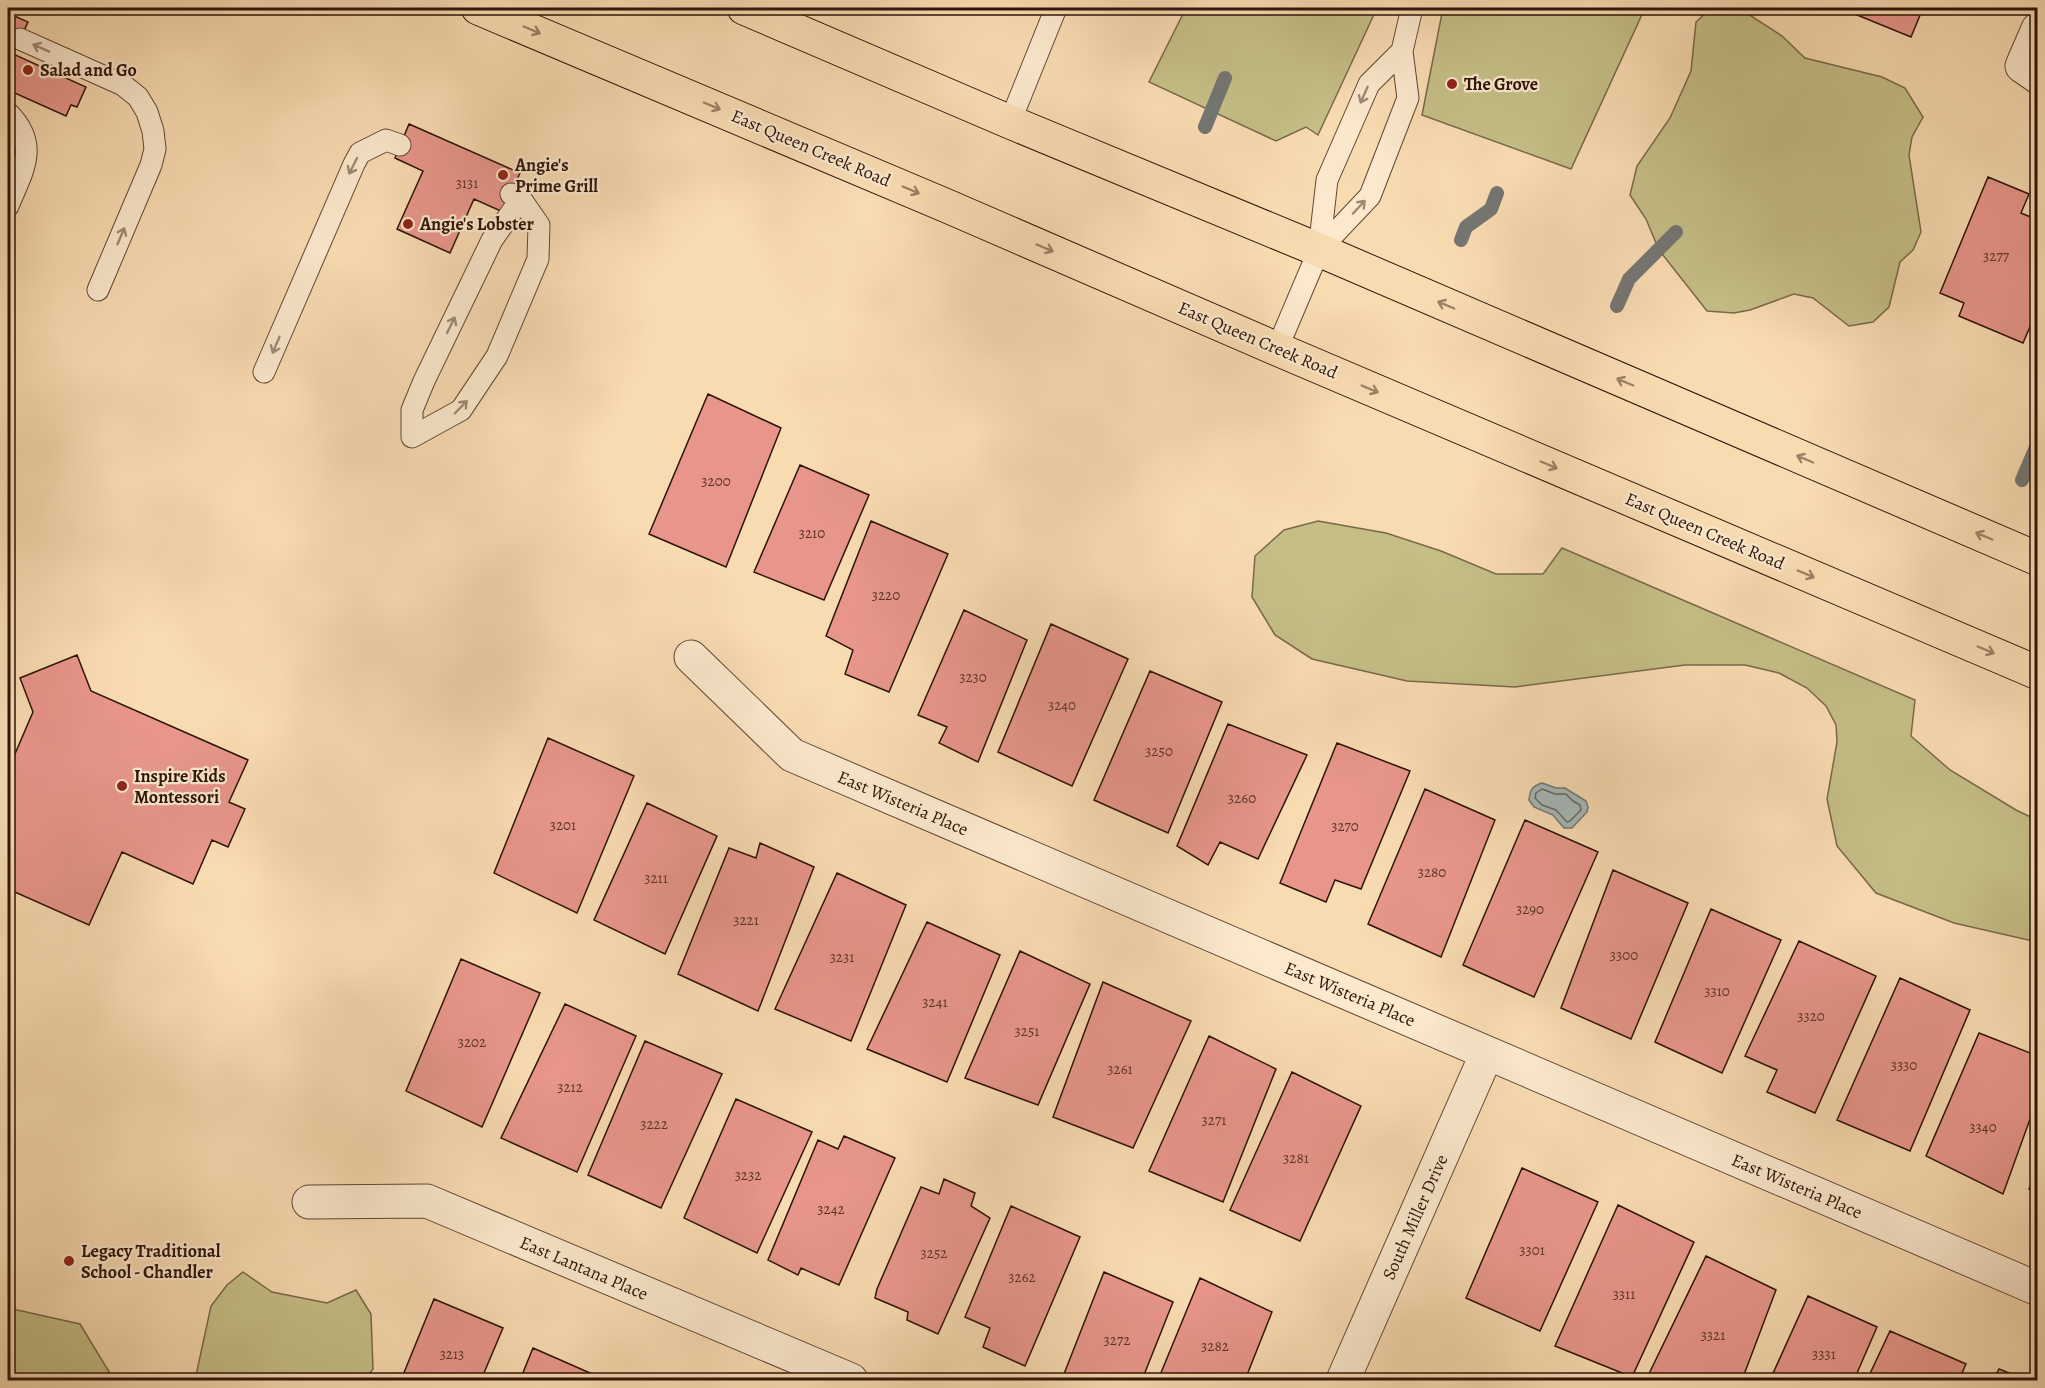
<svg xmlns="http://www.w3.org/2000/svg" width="2045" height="1388" viewBox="0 0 2045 1388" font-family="Alegreya,serif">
  <rect width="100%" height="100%" fill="#f9dbb2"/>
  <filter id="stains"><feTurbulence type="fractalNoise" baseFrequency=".00333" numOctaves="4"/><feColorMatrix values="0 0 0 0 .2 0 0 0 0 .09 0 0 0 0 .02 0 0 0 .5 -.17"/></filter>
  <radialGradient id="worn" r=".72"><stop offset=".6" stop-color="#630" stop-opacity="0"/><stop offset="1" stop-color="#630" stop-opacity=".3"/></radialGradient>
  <path fill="#c5be87" stroke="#796948" stroke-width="1.5" d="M1186,8h191l-59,127 -12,-8 -30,14 -127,-59z
    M1443,8h202l-74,161 -149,-54z
    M1716,8h12l17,4 37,24 23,22 77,19 23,11 18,29 -11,20 -3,18 12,77 -8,18 -13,12 -11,45 -16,15 -24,4 -36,-28 -19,-4 -44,16 -16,3 -27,-2 -48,-61 -13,-31 -16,-24 7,-29 33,-48 21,-47 5,-49 13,-12z
    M1318,521l68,12 55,18 55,23h47l19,-26 353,152 -4,36 39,34 66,40 21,10v122l-83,-19 -78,-30 -39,-47 -10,-47 10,-57 -1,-17 -10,-19 -19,-18 -28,-15 -34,-8h-60l-170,22 -108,-6 -95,-22 -37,-24 -23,-38 3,-41 29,-26z
    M243,1272l29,20 55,11 29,-13 15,24 2,55 -8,11h-170l16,-74 16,-21z
    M8,1308l72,16 34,56h-106z"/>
  <path fill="#a4b8b9" stroke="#747673" stroke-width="1.5" d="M1542,783l14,5h9l21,13 2,6 -1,5 -15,16h-8l-11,-13 -19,-8 -5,-7c1,-10 3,-14 13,-17z"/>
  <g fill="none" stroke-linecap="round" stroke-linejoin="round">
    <path stroke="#686661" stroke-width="1.5" d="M1542,789l13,5h11l7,7 7,4 1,5 -11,11 -3,1 -11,-12 -14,-5 -7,-7 1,-5z"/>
    <path stroke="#747673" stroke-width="14" d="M1205,127l20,-49
      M1461,240l5,-13 25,-18 6,-16
      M1617,306l12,-27 47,-47
      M2022,480l15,-35"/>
  </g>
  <path fill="#e8968b" stroke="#2d1409" stroke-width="1.5" d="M1840,8h83l-12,29z
    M8,13l20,9 -15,32 73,33 -9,20 -6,-2 -5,11 -58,-26z
    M409,124l111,49 -17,39 -29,-13 -24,54 -53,-24 26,-58 -28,-13z
    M1988,177l41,17 -8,19 17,7v88l-15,35 -64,-27 5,-13 -24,-10z
    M708,394l73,34 -55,139 -77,-33z
    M800,465l69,30 -45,105 -70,-28z
    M871,521l77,33 -59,138 -44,-18 8,-24 -27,-14z
    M964,610l63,30 -49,122 -39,-19 8,-16 -29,-12z
    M1051,624l77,35 -56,127 -74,-34z
    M77,655l14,36 157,69 -19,42 16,7 -17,38 -16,-7 -19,44 -71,-32 -33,73 -81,-36v-119l25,-58 -13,-34z
    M1150,671l72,31 -54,131 -74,-33z
    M1228,724l79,31 -49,104 -38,-17 -12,23 -31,-19z
    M548,738l86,38 -57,137 -83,-40z
    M1337,743l73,28 -49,118 -26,-9 -9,22 -46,-19z
    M1425,789l70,31 -54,137 -73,-33z
    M647,803l70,33 -52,118 -71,-34z
    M1525,820l73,32 -64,145 -71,-32z
    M760,843l54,24 -56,144 -80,-37 51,-126 27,10z
    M1613,870l75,33 -57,136 -70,-31z
    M837,873l69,32 -55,136 -76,-32z
    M1711,909l70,31 -59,133 -67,-31z
    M927,922l73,33 -53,127 -80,-33z
    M1799,941l77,35 -61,137 -48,-21 10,-22 -32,-14z
    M1020,951l70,33 -52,121 -73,-27z
    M461,959l79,34 -58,134 -76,-36z
    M1900,978l70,32 -60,141 -73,-31z
    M1103,982l88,39 -58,127 -80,-31z
    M565,1004l71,32 -59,136 -76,-34z
    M1979,1033l59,23v41l-35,97 -77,-38z
    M1209,1036l67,33 -53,133 -74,-31z
    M645,1041l77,33 -61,134 -73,-33z
    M1292,1072l69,34 -61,135 -70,-31z
    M736,1099l76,33 -55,121 -73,-35z
    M844,1136l51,22 -56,127 -38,-17 -3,7 -30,-15 50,-120 20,9z
    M1522,1168l76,34 -58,129 -74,-33z
    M2038,1168v25l-9,-4z
    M944,1179l31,14 -4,13 19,12 -52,116 -31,-14 1,-8 -33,-14 2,-9 44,-102 18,7z
    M1618,1205l76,37 -62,135 -77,-31z
    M1011,1206l69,31 -55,129 -42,-19 7,-19 -25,-11z
    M1706,1256l70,34 -34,90h-96z
    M1104,1272l69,30 -31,78h-77l-3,-1z
    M1200,1278l72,34 -27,68h-87z
    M1808,1296l69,31 -23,53h-84z
    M434,1299l69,29 -22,52h-80z
    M1890,1331l76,33 -7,16h-92z
    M533,1348l73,32h-86z
    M1999,1369l28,11h-34z"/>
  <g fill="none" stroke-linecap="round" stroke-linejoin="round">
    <g stroke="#604633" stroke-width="23">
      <path id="service" d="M20,39l103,46 15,12 9,15 6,19 2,18 -4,16 -53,125
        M8,113c32,32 15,57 0,93
        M1010,122l46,-114
        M511,194l10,5 18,26 -1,34 -41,97 -36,54 -49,27v-27l12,-29 68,-141 29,-41
        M1319,250l51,-54 38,-98 -6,-47 10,-43
        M1277,349l42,-99 8,-70 42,-96 33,-33
        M264,372l90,-208 6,-11 26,-13 14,5"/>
    </g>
    <g stroke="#604633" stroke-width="35">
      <path id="minor" d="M2038,29l-16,37 16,11
        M691,657l101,98 1246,534
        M309,1202l118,-1 424,179
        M1343,1380l144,-327"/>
    </g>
    <g stroke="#2d1409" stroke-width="35">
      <path id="primary" d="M478,8l469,198 330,143 761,324
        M744,8l266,114 309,128 719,309"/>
    </g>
    <use href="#service" stroke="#fbe8cd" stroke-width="21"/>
    <use href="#minor" stroke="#fbe8cd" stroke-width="33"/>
    <use href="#primary" stroke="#f9dbb2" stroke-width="33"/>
  </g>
  <defs><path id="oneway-shaft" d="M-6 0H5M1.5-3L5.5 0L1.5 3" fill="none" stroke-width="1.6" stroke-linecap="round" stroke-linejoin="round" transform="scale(1.5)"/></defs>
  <g stroke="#9d8166">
    <use href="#oneway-shaft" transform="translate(532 30) rotate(23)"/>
    <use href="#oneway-shaft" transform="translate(712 106) rotate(23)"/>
    <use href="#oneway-shaft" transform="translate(911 190) rotate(23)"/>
    <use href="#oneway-shaft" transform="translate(1045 248) rotate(23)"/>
    <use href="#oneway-shaft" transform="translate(1446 305) rotate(-157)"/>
    <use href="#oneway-shaft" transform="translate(1625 382) rotate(-157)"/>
    <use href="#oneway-shaft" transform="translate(1370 389) rotate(23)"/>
    <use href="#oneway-shaft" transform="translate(1805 459) rotate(-157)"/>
    <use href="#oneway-shaft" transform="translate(1549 465) rotate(23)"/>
    <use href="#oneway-shaft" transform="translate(1984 536) rotate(-157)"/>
    <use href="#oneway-shaft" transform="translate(1806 574) rotate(23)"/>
    <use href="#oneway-shaft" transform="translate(1986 650) rotate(23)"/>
  </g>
  <g stroke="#9e8975">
    <use href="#oneway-shaft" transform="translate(41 48) rotate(-156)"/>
    <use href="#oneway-shaft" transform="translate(1364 95) rotate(114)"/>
    <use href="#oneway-shaft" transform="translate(353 166) rotate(117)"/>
    <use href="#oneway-shaft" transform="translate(1359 207) rotate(-47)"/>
    <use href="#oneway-shaft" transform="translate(121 236) rotate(-67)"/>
    <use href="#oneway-shaft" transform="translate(451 325) rotate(-64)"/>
    <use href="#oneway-shaft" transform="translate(276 345) rotate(113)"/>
    <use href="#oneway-shaft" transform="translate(461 407) rotate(-46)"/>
  </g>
  <g fill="#8f2418" stroke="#fbe8cd" stroke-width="2">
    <circle cx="28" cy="70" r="6"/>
    <circle cx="1452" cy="84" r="6"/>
    <circle cx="503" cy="175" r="6"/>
    <circle cx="408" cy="224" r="6"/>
    <circle cx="122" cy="786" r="6"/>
    <circle cx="69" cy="1261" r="6"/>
  </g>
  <g text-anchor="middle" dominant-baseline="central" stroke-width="4.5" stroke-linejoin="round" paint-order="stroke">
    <g font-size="15" fill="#5c342a">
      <text x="467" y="183">3131</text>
      <text x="1996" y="256">3277</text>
      <text x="716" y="481">3200</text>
      <text x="812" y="533">3210</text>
      <text x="886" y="595">3220</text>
      <text x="973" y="677">3230</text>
      <text x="1062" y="705">3240</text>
      <text x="1159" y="751">3250</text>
      <text x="1242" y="798">3260</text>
      <text x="563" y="825">3201</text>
      <text x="1345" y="826">3270</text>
      <text x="1432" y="872">3280</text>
      <text x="656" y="878">3211</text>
      <text x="1530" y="909">3290</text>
      <text x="746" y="920">3221</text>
      <text x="1624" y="955">3300</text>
      <text x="842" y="957">3231</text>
      <text x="1717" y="991">3310</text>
      <text x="935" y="1002">3241</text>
      <text x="1811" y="1016">3320</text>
      <text x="1027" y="1031">3251</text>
      <text x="472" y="1042">3202</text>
      <text x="1904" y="1065">3330</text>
      <text x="1120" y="1069">3261</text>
      <text x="570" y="1087">3212</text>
      <text x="1214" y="1120">3271</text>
      <text x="654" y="1124">3222</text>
      <text x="1983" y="1127">3340</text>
      <text x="1296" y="1158">3281</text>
      <text x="748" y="1175">3232</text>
      <text x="831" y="1209">3242</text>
      <text x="1532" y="1250">3301</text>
      <text x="934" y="1253">3252</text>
      <text x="1022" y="1277">3262</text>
      <text x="1624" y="1294">3311</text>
      <text x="1713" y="1335">3321</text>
      <text x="1117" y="1340">3272</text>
      <text x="1215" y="1346">3282</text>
      <text x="452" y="1354">3213</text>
      <text x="1824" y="1354">3331</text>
    </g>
    <g font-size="18" font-weight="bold" fill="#2d1409" stroke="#fbe8cd" text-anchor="start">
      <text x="40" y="70">Salad and Go</text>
      <text x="1464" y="84">The Grove</text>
      <text x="515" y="165">Angie's<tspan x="515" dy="21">Prime Grill</tspan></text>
      <text x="420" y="224">Angie's Lobster</text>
      <text x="134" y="776">Inspire Kids<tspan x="134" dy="21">Montessori</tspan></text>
      <text x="81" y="1251">Legacy Traditional<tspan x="81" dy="21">School - Chandler</tspan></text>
    </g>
    <g font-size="18" fill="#2d1409" stroke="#fbe8cd">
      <text transform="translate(811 148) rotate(23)">East Queen Creek Road</text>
      <text transform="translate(1258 340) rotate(23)">East Queen Creek Road</text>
      <text transform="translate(1705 531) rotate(23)">East Queen Creek Road</text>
      <text transform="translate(903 803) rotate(23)">East Wisteria Place</text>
      <text transform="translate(1350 994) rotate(23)">East Wisteria Place</text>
      <text transform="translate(1797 1186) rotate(23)">East Wisteria Place</text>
      <text transform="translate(1415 1217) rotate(-66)">South Miller Drive</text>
      <text transform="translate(584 1268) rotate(23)">East Lantana Place</text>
    </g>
  </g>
  <rect width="2045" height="1388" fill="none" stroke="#f9dbb2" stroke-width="30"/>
  <rect x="9" y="9" width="2027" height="1370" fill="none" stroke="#2d1409" stroke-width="3"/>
  <rect x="15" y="15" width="2015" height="1358" fill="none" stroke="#2d1409" stroke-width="1.5"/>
  <rect width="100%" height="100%" filter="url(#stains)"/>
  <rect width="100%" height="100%" fill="url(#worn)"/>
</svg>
